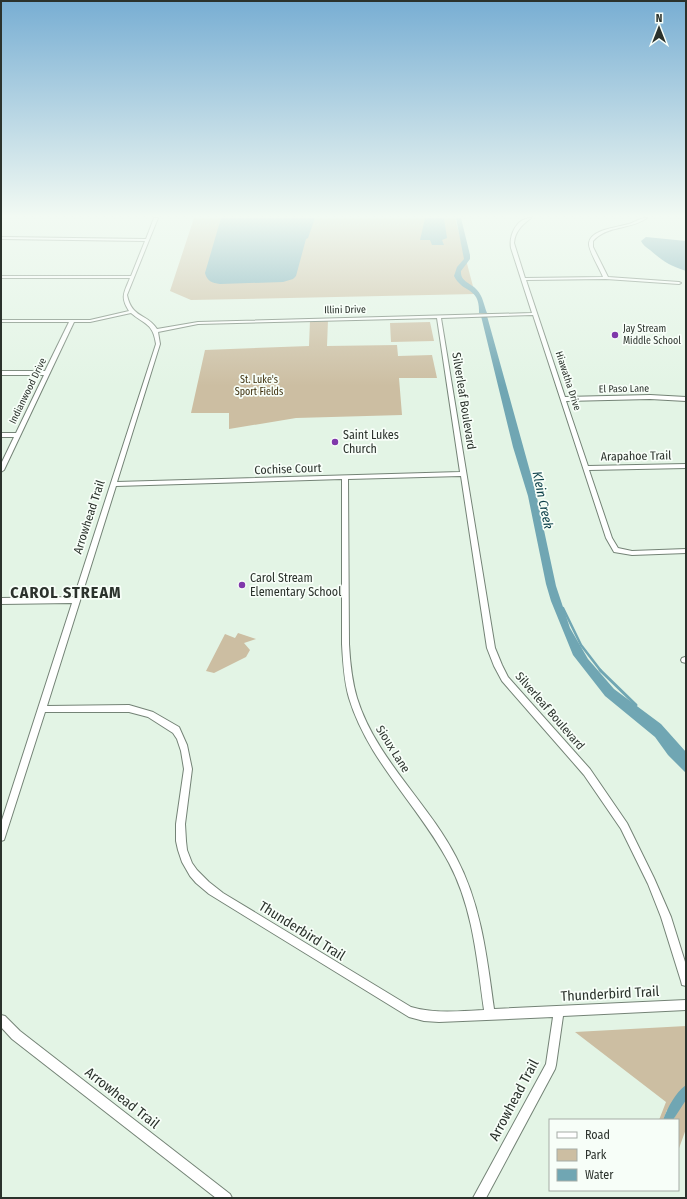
<svg xmlns="http://www.w3.org/2000/svg" width="687" height="1199" viewBox="0 0 687 1199" font-family="'Fira Sans Condensed',sans-serif">
  <rect width="100%" height="100%" fill="#e3f4e5"/>
  <path fill="#ccbea2" d="M194,218h261l20,76 -284,6 -21,-9z
    M310,320h18l-1,26 70,-1 1,11 34,-1 5,23h-38l3,37 -106,3 -67,11v-16h-38l14,-63 104,-4z
    M430,322l4,19 -43,1 -1,-19z
    M238,633l18,6 -12,4 6,7 -4,7 -32,16 -8,-2 19,-37 10,4z
    M686,1026v103l-8,22v-31h-5l5,-9 -11,-1 -4,10h-4l7,-18 -91,-70z"/>
  <path fill="#70a6b3" d="M221,218h94l-7,20 -2,1 -10,37 -3,3 -10,3 -63,2c-8,-1 -13,-3 -15,-11z
    M425,218h19l3,20 -5,2 2,5h-12l-2,-5h-10z
    M456,218h5l9,37v4l-9,12c-1,11 10,12 16,19 6,6 7,16 10,23h-8c1,-27 -16,-19 -25,-37l3,-9 7,-8z
    M646,237l40,4v30c-18,-6 -22,-9 -36,-21 -4,-3 -7,-5 -9,-9z
    M481,316h6l49,177 20,93 14,42 18,31 26,30 47,35 25,28v21l-18,-18 -13,-18 -50,-41 -32,-41 -22,-54 -5,-17 -18,-88 -15,-49z
    M686,1085v15l-13,20h-10c5,-13 12,-27 23,-35z"/>
  <g fill="none" stroke-linecap="round" stroke-linejoin="round">
    <path stroke="#70a6b3" stroke-width="2.5" d="M563,608l18,37 20,26"/>
    <path stroke="#70a6b3" stroke-width="3" d="M600,670l36,35"/>
    <g stroke="#748376" stroke-width="2">
      <path id="street" d="M154,218h4l-31,77c5,24 20,18 30,34l41,-7 334,-9 -21,-65c-2,-12 5,-30 20,-30 -9,7 -16,13 -17,25l11,35 78,-1c-3,-8 -15,-27 -14,-34 2,-14 30,-16 40,-19 6,-2 11,-6 18,-6 -17,12 -40,7 -54,23v6l15,30 71,5 2,1 -2,1 -73,-5 -80,1 39,117 85,-2 36,2v4l-36,-2 -84,2 22,65 98,-2v4l-97,2 23,68 6,10 14,3 54,-2v4l-54,2 -18,-3 -8,-14 -73,-223 -92,3 54,330 7,17 6,12 82,92 37,54 27,55 17,39 15,48v21l-4,-1 -1,-4 -20,-64 -13,-33 -27,-55 -37,-54 -82,-94 -8,-15 -7,-18 -26,-172 -113,3 1,165c1,18 3,37 8,54 19,61 70,103 99,159 25,47 31,100 38,152l192,-9v10l-123,6 -7,49 -1,4 -69,129h-13l73,-134 7,-47 -114,5 -15,-1 -15,-4 -200,-123 -13,-11 -6,-7 -8,-14 -4,-12 -2,-9v-17l8,-55 -3,-18 -4,-12 -4,-6 -25,-16 -19,-5h-84l-40,125 -1,3 -3,1v-18l71,-220 -71,1v-6l73,-1 82,-253c-3,-21 -11,-19 -25,-31l-41,9h-16l-70,148 -3,2v-8l13,-27h-13v-4h15l28,-58h-43v-4h44l24,-49h-68v-2h89l39,-9c-9,-14 -5,-18 1,-33h-129v-2h130l14,-35 -144,-2v-2l145,2zM437,318l23,154 -343,10 43,-138 -2,-12 40,-8zM342,479v165c1,18 2,37 7,54 19,63 70,108 100,165 24,45 28,97 35,147 -25,1 -49,4 -73,-3l-188,-114 -14,-11 -12,-12 -5,-7 -5,-13 -1,-9 -1,-17 7,-55 -5,-24 -8,-18 -26,-15 -24,-7 -82,1 69,-220z
        M685,657h1v6l-4,-1 -1,-2 1,-2z
        M1,1015l4,1 15,15 210,163 2,4h-16l-204,-159 -11,-12z"/>
    </g>
    <use href="#street" fill="#fff" fill-rule="evenodd"/>
  </g>
  <linearGradient id="sky" x2="0" y2="1"><stop stop-color="#78aed3"/><stop offset="0.56" stop-color="#f2faf3"/><stop offset="1" stop-color="#f2faf3" stop-opacity="0"/></linearGradient>
  <rect width="687" height="386" fill="url(#sky)"/>
  <g fill="#8038ab" stroke="#f7fef8" stroke-width="1.5">
    <circle cx="615" cy="335" r="4"/>
    <circle cx="335" cy="442" r="4"/>
    <circle cx="242" cy="585" r="4"/>
  </g>
  <g text-anchor="middle" dominant-baseline="central" stroke-width="3.5" stroke-linejoin="round" paint-order="stroke">
    <g font-size="10" fill="#2b322c" stroke="#f7fef8">
      <text transform="translate(345 310) rotate(-1)">Illini Drive</text>
      <text transform="translate(568 381) rotate(72)">Hiawatha Drive</text>
      <text transform="translate(624 389) rotate(-1)">El Paso Lane</text>
      <text transform="translate(28 391) rotate(-64)">Indianwood Drive</text>
    </g>
    <g font-size="10" fill="#2b322c" stroke="#f7fef8" text-anchor="start">
      <text x="623" y="329">Jay Stream<tspan x="623" dy="12">Middle School</tspan></text>
    </g>
    <g font-size="10" fill="#3e2f0c" stroke="#f7fef8">
      <text x="259" y="380">St. Luke's<tspan x="259" dy="12">Sport Fields</tspan></text>
    </g>
    <g font-size="12" fill="#2b322c" stroke="#f7fef8">
      <text transform="translate(464 401) rotate(81)">Silverleaf Boulevard</text>
      <text transform="translate(636 456) rotate(-1)">Arapahoe Trail</text>
      <text transform="translate(288 469) rotate(-2)">Cochise Court</text>
      <text transform="translate(89 517) rotate(-72)">Arrowhead Trail</text>
      <text transform="translate(550 711) rotate(49)">Silverleaf Boulevard</text>
      <text transform="translate(393 749) rotate(58)">Sioux Lane</text>
    </g>
    <g font-size="12" fill="#2b322c" stroke="#f7fef8" text-anchor="start">
      <text x="343" y="435">Saint Lukes<tspan x="343" dy="14">Church</tspan></text>
      <text x="250" y="578">Carol Stream<tspan x="250" dy="14">Elementary School</tspan></text>
    </g>
    <g font-size="13" font-style="italic" fill="#0a3e48" stroke="#f7fef8">
      <text transform="translate(543 500) rotate(78)">Klein Creek</text>
    </g>
    <g font-size="14" fill="#2b322c" stroke="#f7fef8">
      <text transform="translate(302 931) rotate(32)">Thunderbird Trail</text>
      <text transform="translate(610 994) rotate(-3)">Thunderbird Trail</text>
      <text transform="translate(122 1098) rotate(38)">Arrowhead Trail</text>
      <text transform="translate(514 1100) rotate(-62)">Arrowhead Trail</text>
    </g>
    <g font-size="16" font-weight="bold" letter-spacing="1" fill="#2b322c" stroke="#f7fef8">
      <text x="66" y="592">CAROL STREAM</text>
    </g>
  </g>
  <rect width="687" height="1199" fill="none" stroke="#2b322c" stroke-width="4"/>
  <rect x="549" y="1119" width="130" height="72" fill="#f7fef8" stroke="#a5aca6"/>
  <rect x="557" y="1132" width="20" height="6" fill="#ffffff" stroke="#a5aca6"/>
  <text x="585" y="1139" font-size="12" fill="#2b322c">Road</text>
  <rect x="557" y="1149" width="20" height="12" fill="#ccbea2" stroke="#a5aca6"/>
  <text x="585" y="1159" font-size="12" fill="#2b322c">Park</text>
  <rect x="557" y="1169" width="20" height="12" fill="#70a6b3" stroke="#a5aca6"/>
  <text x="585" y="1179" font-size="12" fill="#2b322c">Water</text>
  <g transform="translate(659 28)" stroke="#f7fef8" stroke-width="3" paint-order="stroke">
  <path d="M0-3L7 15L0 10L-7 15Z" fill="#2b322c"/>
  <text y="-6" font-size="11" font-weight="bold" text-anchor="middle" fill="#2b322c">N</text>
  </g>
</svg>
